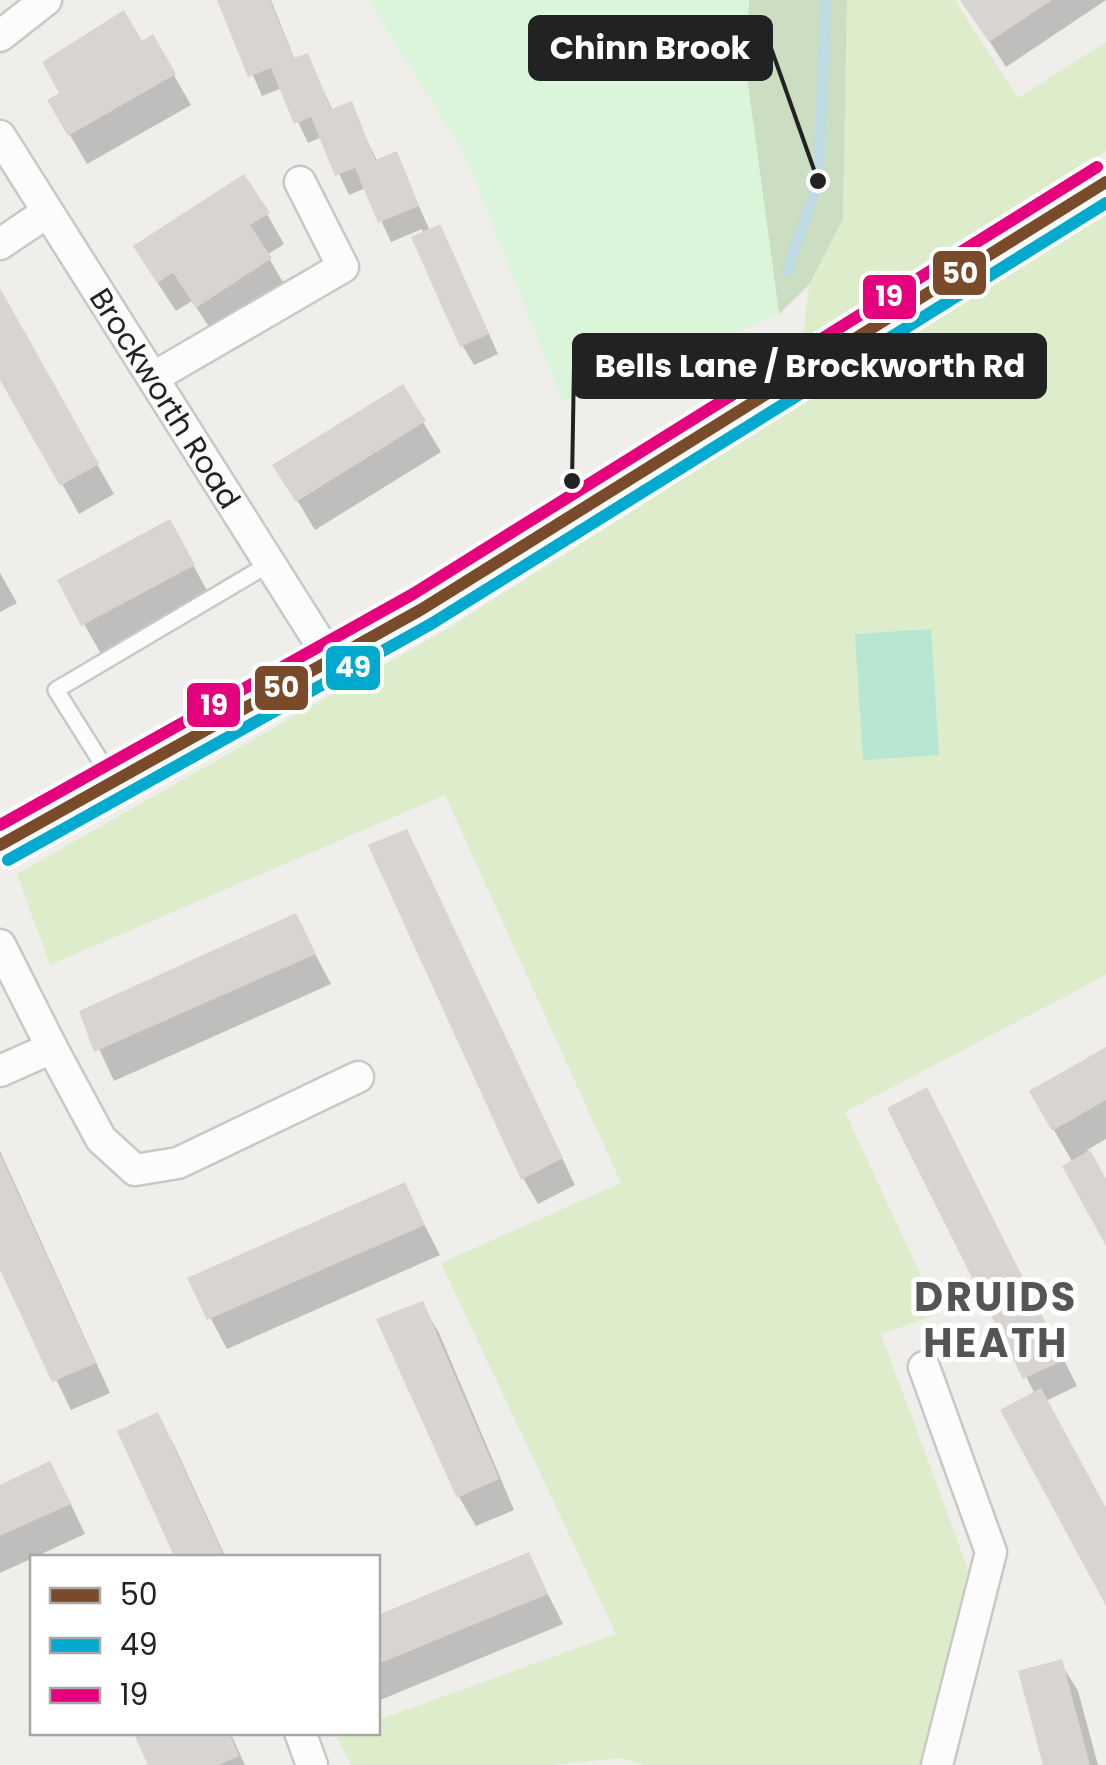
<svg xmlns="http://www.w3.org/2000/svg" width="1106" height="1765" viewBox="0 0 1106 1765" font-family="Poppins,sans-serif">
  <rect width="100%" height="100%" fill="#f0eeeb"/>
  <path fill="#ddeccb" d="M847,0h108l63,98 88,-56v109l-304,196 7,-62 34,-66z
    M1106,210v765l-261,137 94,202 -58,20 87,235 -47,196h-277l-23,-7 -71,7h-199l-15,-30 42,-3v-12l238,-86 -175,-371 180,-80 -176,-388 -395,170 -33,-91 432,-246z"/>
  <path fill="#cbdec1" d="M749,0h98l-4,219 -34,66 -30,29 -34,-251z"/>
  <path fill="#daf5da" d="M368,0h381l-4,63 34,251 -165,71 -52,16 -97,-246z"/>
  <path fill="#b7e6d2" d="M931,629l8,126 -76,5 -8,-126z"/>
  <path fill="#0003" d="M220,0h51l24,60 12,-4 26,55 17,-7 27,57 19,-7 34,77 20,16 48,107 -24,11 -12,-20 -40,-116 -31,13 -25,-54 -17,7 -27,-58 -14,6 -26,-55 -20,8z
    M974,0h132l-100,67 -40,-62z
    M152,37l39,68 -104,59 -37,-63z
    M267,214l17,30 -17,11 20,34 -72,47 -23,-35 -16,10 -23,-35z
    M5,302l109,192 -35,20 -79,-140v-69z
    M402,387l39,65 -126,78 -39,-65z
    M186,552l24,44 -109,58 -41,-73z
    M0,573l17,30 -17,9z
    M406,832l169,353 -37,19 -15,-26z
    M295,916l36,68 -217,97 -32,-69z
    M1106,1050v89l-19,11 19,33v58l-33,-78 -41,-71z
    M890,1109l51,6 136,271 -31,15 60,110v89l-71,-206z
    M0,1151l110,242 -39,17 -71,-146z
    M404,1185l36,70 -213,94 -37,-69z
    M422,1304l17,29 75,177 -38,16 -17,-29z
    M157,1416l17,29 52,113h-48z
    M0,1487l66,7 19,40 -85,39z
    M528,1555l35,69 -185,77v-84z
    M1060,1662l18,29 20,74h-52z
    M136,1732h94l15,33h-94z"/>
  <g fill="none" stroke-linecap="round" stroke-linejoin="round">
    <path stroke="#bfdbe3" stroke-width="11" d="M787,271l31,-90 8,-181"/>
  </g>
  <path fill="#d7d4d2" d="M217,0h53l24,58 14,-5 23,56 -37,15 -23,-56 -23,9z
    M960,0h92l-63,42z
    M124,10l18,31 11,-7 23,40 -108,62 -21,-36 12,-7 -17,-31z
    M352,101l23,59 -40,16 -24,-59z
    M397,151l22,55 -41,17 -23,-55z
    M244,174l26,39 -20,12 22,33 -76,50 -23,-35 -16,10 -24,-37z
    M440,224l49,110 -29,13 -49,-110z
    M0,288l99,176 -39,22 -60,-106z
    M403,384l23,37 -130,81 -24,-37z
    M170,519l25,46 -114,61 -24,-46z
    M407,829l156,329 -42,22 -153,-335z
    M296,913l20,41 -222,98 -15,-41z
    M1106,1047v53l-54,31 -23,-40z
    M927,1087l137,273 -41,19 -136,-271z
    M1090,1150l16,29v67l-44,-80z
    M0,1154l96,209 -44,19 -52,-112z
    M405,1182l20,43 -218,95 -20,-42z
    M423,1301l76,178 -42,19 -81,-179z
    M1041,1388l65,120v98l-106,-196z
    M158,1412l67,146h-50l-58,-127z
    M50,1461l21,43 -71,32v-51z
    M529,1552l19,42 -170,70v-49z
    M1062,1659l28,106h-47l-25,-94z
    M133,1732h96l10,24 -20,9h-71z"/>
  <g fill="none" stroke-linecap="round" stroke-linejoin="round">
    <g stroke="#c9c8c7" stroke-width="20">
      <path id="service" d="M115,784l-59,-94 213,-126"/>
    </g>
    <g stroke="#c9c8c7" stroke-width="35">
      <g id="minor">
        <path d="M0,36l46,-36"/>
        <path id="s1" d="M0,136l332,526"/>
        <path d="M0,244l46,-31"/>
        <path d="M154,377l189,-110 -43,-85"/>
        <path d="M0,945l52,103 -52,23"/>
        <path d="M52,1048l49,91 34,31 43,-7 180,-86"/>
        <path d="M924,1367l67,185 -54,213"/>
        <path d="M300,1732l12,33"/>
      </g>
    </g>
    <g stroke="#c9c8c7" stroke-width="42">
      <path id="tertiary" d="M0,845c382,-198 743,-432 1106,-663"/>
    </g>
    <use href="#service" stroke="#fdfcfc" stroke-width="15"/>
    <use href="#minor" stroke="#fdfcfc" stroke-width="30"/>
    <use href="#tertiary" stroke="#fdfcfc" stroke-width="38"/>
    <g stroke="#fff" stroke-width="20">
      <path id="bus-1" d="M0,845l422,-236 684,-427"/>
    </g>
    <g stroke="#fff" stroke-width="20">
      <path id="bus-2" d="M8,860l423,-236 675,-421"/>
    </g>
    <g stroke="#fff" stroke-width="20">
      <path id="bus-3" d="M0,825l413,-231 684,-427"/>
    </g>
    <use href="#bus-1" stroke="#7a4b2a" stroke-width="12"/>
    <use href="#bus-2" stroke="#00a9ce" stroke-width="12"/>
    <use href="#bus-3" stroke="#e5007d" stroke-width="12"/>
  </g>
  <g text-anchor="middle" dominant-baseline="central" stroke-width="10" stroke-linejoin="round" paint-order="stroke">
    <g font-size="30" fill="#222" stroke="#fff">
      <text stroke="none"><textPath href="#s1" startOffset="310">Brockworth Road</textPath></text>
    </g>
    <g font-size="40" font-weight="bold" letter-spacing="2.5" fill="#555" stroke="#fff">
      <text x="996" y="1297">DRUIDS<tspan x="996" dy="46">HEATH</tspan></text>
    </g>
  </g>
  <path fill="none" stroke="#222" stroke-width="4" d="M818 181L771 48M572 481L574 366"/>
  <g fill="#222" stroke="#fff" stroke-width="4">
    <circle cx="818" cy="181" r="10"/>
    <circle cx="572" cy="481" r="10"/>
  </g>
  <g fill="#222" stroke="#222" stroke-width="4">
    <rect x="530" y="17" width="241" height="62" rx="10"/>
    <rect x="574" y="335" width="471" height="62" rx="10"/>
  </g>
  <g font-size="32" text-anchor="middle" font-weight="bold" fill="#fff">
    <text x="650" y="59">Chinn Brook</text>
    <text x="810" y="377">Bells Lane / Brockworth Rd</text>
  </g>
  <g stroke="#fff" stroke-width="4">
    <rect x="931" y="249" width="57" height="48" rx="10" fill="#7a4b2a"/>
    <rect x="861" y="273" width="57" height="48" rx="10" fill="#e5007d"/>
    <rect x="324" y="644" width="58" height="48" rx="10" fill="#00a9ce"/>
    <rect x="253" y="664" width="57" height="48" rx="10" fill="#7a4b2a"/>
    <rect x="185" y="681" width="57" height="48" rx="10" fill="#e5007d"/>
  </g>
  <g font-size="28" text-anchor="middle" font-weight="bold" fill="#fff">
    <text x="960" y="283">50</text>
    <text x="889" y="306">19</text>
    <text x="353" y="677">49</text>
    <text x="281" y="697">50</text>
    <text x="214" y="715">19</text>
  </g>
  <rect x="30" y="1555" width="350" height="180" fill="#ffffff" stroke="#a7a7a7" stroke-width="2.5"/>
  <rect x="50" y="1588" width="50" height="15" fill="#7a4b2a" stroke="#a7a7a7" stroke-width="2.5"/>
  <text x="120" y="1605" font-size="30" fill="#222222">50</text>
  <rect x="50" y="1638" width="50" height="15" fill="#00a9ce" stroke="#a7a7a7" stroke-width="2.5"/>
  <text x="120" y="1655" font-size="30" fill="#222222">49</text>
  <rect x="50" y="1688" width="50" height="15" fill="#e5007d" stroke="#a7a7a7" stroke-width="2.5"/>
  <text x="120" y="1705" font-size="30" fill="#222222">19</text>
</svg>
